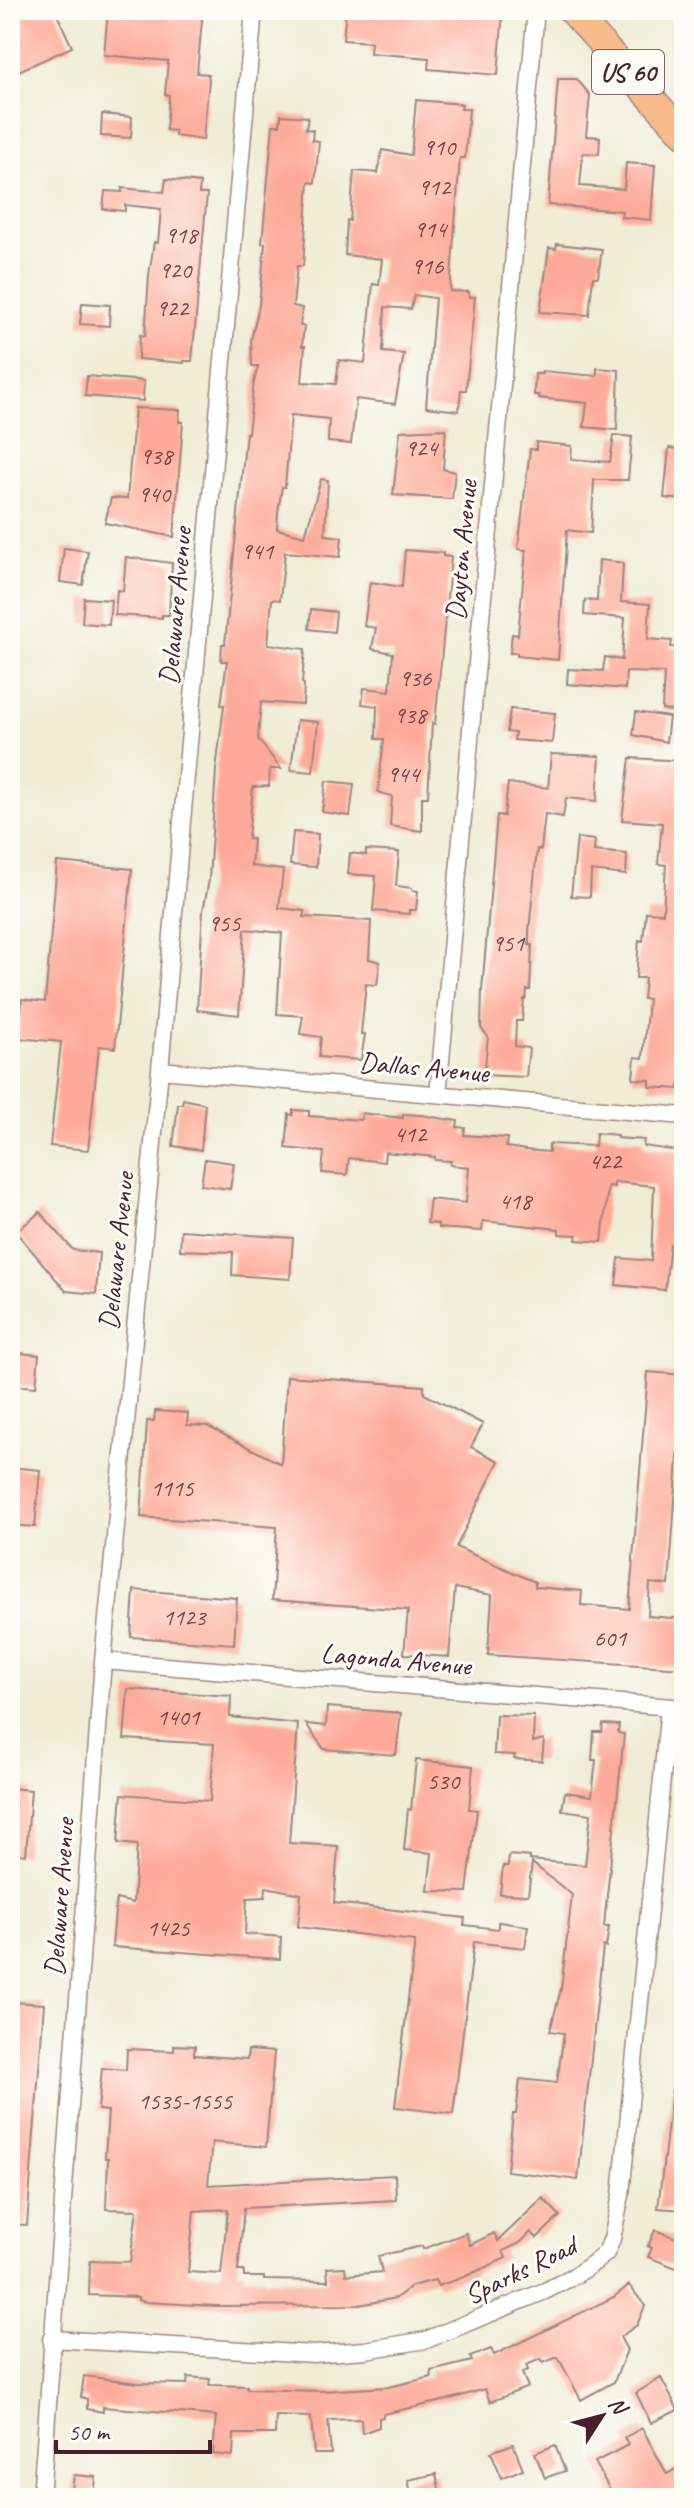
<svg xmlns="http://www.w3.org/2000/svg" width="694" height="2508" viewBox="0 0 694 2508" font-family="Caveat,sans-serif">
  <rect width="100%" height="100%" fill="#fdfcf7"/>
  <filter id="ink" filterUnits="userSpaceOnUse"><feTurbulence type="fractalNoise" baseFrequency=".0125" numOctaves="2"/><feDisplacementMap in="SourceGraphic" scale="16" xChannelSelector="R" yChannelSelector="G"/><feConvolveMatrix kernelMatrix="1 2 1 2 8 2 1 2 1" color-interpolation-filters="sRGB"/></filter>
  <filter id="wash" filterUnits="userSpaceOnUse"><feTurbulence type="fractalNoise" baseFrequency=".006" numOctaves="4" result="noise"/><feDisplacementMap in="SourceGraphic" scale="32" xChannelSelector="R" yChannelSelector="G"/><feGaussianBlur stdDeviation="1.8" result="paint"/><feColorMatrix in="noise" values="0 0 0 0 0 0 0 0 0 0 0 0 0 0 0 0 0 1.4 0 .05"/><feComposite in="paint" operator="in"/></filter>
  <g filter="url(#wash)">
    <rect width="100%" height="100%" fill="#f0ecd5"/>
    <g id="blocks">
      <path fill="#feaa99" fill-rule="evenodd" d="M10,10h45l17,37 -62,28z
        M108,10h95l-6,63 11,1 1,6 -6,60 -28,-4v-5l-9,-1 3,-35 -4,-1 3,-33 -64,-6z
        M346,10h157l-5,65 -70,-6 1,-11 -59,-5 1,-11 -28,-2z
        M558,79h19l13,16 -4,41 14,1 -1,17 -16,-1 -3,33 44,3 2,-26 29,2 -4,55 -30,-3 1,-6 -74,-6z
        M416,100l46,4 -1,5h8l-4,49h-5l-10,133 19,1v5h6l-9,93h-5l-2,21 -33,-4 9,-109 -21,-3 -3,14 -26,-2 -2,45 21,2 -9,50 -39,-5 -5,45 -23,-2 1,-23 -38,-4 -6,72h-3l-4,25 -1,17 28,7 16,-57 7,1 -3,55 17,2 -2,20 -55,-5 -5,48 -8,-1 -4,45 37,5 -3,34 2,1 -1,21 -42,-3 -3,37 23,30h-11l-1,17 -16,1 -5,52h5l-2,27 32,4 -4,38 25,3v6l67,4 -2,38 11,3 -3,23 -11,-1 -5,50h4l-4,26 -42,-3 2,-20 -21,-3 3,-18 -26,-2 5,-81 -37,-4 -6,86 -42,-5 6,-99 6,-31 7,-110 8,-65h-3l6,-44h-6l1,-17h3l21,-211h2l6,-51 4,-16h-6l-1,-26 8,-35 6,-62h-3l11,-118h7l1,-10 27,2 -2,12 7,1 -1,10 7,1 -4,42 -6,-1 -6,84h-6l-4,40 9,2 -2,18h4l-2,20h3l-3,36 34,2 3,-24 26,3 8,-79 6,1 3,-26 -37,-4 2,-35 3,1 4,-50 24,2 4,-23 29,5z
        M102,114l30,3 -1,21 -30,-2z
        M166,179l34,4 -1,11h8l-15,167h-8v2l-46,-4 2,-24 5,1 4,-61 5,-33 4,1 3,-34 -36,-4v6l-22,-2 2,-18 17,1v-4l42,4z
        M557,244l45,5 -4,28h-5l-4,38 -49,-3 9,-64 7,1z
        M82,303l28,2 -1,21 -29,-2z
        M597,368l22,2 -2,60 -33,-3 3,-24 -48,-5v-3h-5l1,-21h7v-3l55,5z
        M87,376l57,5 -1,20 -58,-5z
        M135,408l45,2 -1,12h4l-9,115 -69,-14 6,-25 16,1z
        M446,429l-3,40 12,3 -3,27 -59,-4 7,-64z
        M614,435l18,2 -4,43h-34l-3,53 -24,-3 -9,130 -41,-4v-3h-7l2,-19 6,1 8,-85 -8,-1 12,-100 6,1v-8l36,4 -1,13 39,3z
        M669,448l15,2v50l-20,-2z
        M64,548l24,3 -5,34 -23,-3z
        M405,550l38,3v3l8,1 -16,167 -3,-1 -4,74h-6v34l-32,-5 2,-30 -14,-4 6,-53h-8l1,-33 -15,-2 2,-16 26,3 3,-38 -21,-4 4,-21 -12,-2 6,-44 32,5z
        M126,557l46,6 -3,52h-7v3l-47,-3 2,-25 6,1z
        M599,560l24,3 -2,39 29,2 -2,35 24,2 -1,6 13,2v63l-22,-2 2,-37 -38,-1 -1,17 -58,-5 1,-15 35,2 2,-14 17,3 3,-42 -41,-3 1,-15 12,1z
        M84,598l27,2 -2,25 -27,-2z
        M311,609l25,3 -2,20 -25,-3z
        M510,709l45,4 -3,30 -38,-3 1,-7 -8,-1z
        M636,712l33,5 -3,25 -33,-7z
        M297,720l21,2 -5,50 -22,-2z
        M551,754l49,2 -3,45 -31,-3 -3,19 -18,-3 -4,36 -4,-1 -8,82v14h3l-2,45h-3l-1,9h-2l-2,22h-6l-1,25 14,2 -3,29 -42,-2 4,-38 -7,-9 1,-38 15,-175 7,1 4,-33 40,5z
        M630,758l54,3v324h-5v4l-29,-2v-7l-17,-1 2,-22 8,1 5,-59h-5l2,-21h-9l3,-38 4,1 3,-29 17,1 3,-48 -8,-1 4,-41 -40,-3z
        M326,781l28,3 -4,32 -28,-4z
        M293,832l25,2 -2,33 -26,-2z
        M577,838l18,2 -1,11 33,3 -1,21 -35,-4 -1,26 -19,-1z
        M366,850l33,2 -3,34 16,2v2l6,1 -2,19h-7v4l-36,-3 3,-35 -28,-2 2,-21 16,2z
        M57,862l75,7 -17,179 -16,-2 -11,104 -38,-4 11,-104 -43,-4 4,-39 23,3z
        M183,1099l22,5 -4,46 -28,-4 5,-42h4z
        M293,1110l16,1v5l52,4 1,-7 41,5v-4l18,1 37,6 -1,6 8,1 -1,7 43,3 -1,9 20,3 23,2v-8l46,2 1,-13 21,2v3l27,2 -1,6 41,6v94l-14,-2 -5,46 -49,-5 3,-27 32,3 3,-75 -40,-4v5l-6,-1 -6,56 -26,-2 1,-5 -18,-1v-5l-76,-8 -1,10 -44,-3v-4l-11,-1 3,-24 36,4 3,-36 -19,-2 1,-4 -16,-1v-3l-50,-5 -1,10 -35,-4 -2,17 -25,-2 2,-21 -38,-4 3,-34 4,1z
        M205,1159l29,4 -4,26 -29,-4z
        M40,1212l33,38 26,3 -3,41 -30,-3 -50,-59z
        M181,1230l112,8 -3,41 -58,-4 1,-23 -53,-2z
        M10,1352l29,3 -3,32 -26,-2z
        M648,1372l36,3 -15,210 -19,-2 -2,33 36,3v49l-196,-13 4,-60 -37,-7 -6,69 -45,-3 4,-44 -136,-10 5,-73 -136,-10 6,-96h7l1,-10 33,2 -1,12 20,1 74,38 6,-88 137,10v8l59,30 -12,23 28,14 -43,86 79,35v5l47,4 -1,14 48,4z
        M10,1467l30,3 -5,57 -25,-2z
        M134,1590l103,8 -3,46 -103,-7z
        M128,1689l103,7 -1,21 68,7 -9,119 49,3 -4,57 131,15 -1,7 34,4v-7l30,4 -3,22 -51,-6 -21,172 -58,-7 20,-166 -117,-14 3,-33 -35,-7 -1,10 -18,1 -2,36 36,3 -1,22 -168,-12 4,-48 17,4 4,-58 -19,-2 4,-49 88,7 4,-57 -90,-5z
        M327,1707l74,6 -5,42 -72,-6 -18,-25 20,2z
        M496,1715l38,1 -1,26 11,-3 -2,22 -28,-2 1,-4 -21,-1z
        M603,1724l16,1 -1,8 6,1 -19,181 -1,12h5l-3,20 -3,-1 -25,234 -71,-9 6,-57h3l4,-35 37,4 7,-50 -14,-2 11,-42 11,-94 -40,-32 -4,32 -28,-1 3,-28h5l1,-11 21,2v3l55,5 6,-51 -29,-4 3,-18 27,4 4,-36h-4l2,-28h8z
        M416,1760l57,6 -4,43 8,1 -10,82 -39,-1 4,-38 -28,-3 4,-41 3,1z
        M10,1788l21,2 -5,65 -16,-2z
        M10,2002l34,2 -17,221 -17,-1z
        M174,2045l21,1 -1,9 53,4 1,-9 26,2 -8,95 -54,-5 -4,43 187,-10 1,25 -152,8 -6,63h6v6h20v3l64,1 -1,-13 18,-1 1,8 36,-3 -4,-16 44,-10 1,3 43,-16 4,12 24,-12 4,8 45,-43 17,18 -23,22 -6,-6 -11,11 -17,8 3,7 -42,19 -26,9 -3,-6 -23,6 -16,12 -37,7 -144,1 -69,-4 -8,-2v-3l-49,-2 1,-34 40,1 7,-52 -31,-1 2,-51h-3l3,-47 -10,-1 4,-42 24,2 1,-21 47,2zM228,2209l-7,65 -33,-2 6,-61z
        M672,2089h12v121l-26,-2z
        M655,2230l29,11v30l-36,-14 4,-9 -4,-2z
        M629,2285l16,21 -8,19 -17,12 7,13 -13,32 -33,18 -23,-43 -15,6 -2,-4 -15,6 2,5 -6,3 6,14 -38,15 -5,-13 -38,11 -64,14v3l-4,1v9l-17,6 -1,-14 -33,1 3,34h-17l-3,-37 -35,-1 -1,18h-41l-1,22 -20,-2 3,-38 -113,-9v5l-16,-3v-10l-6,-2 3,-21 54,7 49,1 1,-7 22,2 -1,6 38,1v3l75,2 66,-4 44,-10 -1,-6 41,-10 -2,-4 21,-8 3,6 120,-58z
        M661,2378l17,32 -27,13 -15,-30z
        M642,2428l25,46 17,-10v34h-70l-19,-36 33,-17 -4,-7z
        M513,2444l10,25 -21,9 -11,-26z
        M555,2445l10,26 -20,7 -10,-25z
        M436,2474l5,24h-29l-4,-18z
        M74,2475l22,2 -2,21h-23z"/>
    </g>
  </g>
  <g filter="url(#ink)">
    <use href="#blocks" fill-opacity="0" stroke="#9d8680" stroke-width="2"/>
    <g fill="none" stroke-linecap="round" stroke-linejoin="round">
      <g stroke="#9d8680" stroke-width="19">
        <path id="street" d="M160,1070l524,46
          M438,1094l98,-1084
          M103,1661l581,47
          M51,2339l263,15 51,-4 61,-10 119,-49 31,-16 19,-13 11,-9 6,-14 9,-44 48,-488
          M41,2498l62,-837 57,-591 94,-1060"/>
      </g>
      <g stroke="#9d8680" stroke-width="29">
        <path id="primary" d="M571,10l113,124"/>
      </g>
      <use href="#street" stroke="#fff" stroke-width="16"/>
      <use href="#primary" stroke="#fabb8c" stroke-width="26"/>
    </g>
  </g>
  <g text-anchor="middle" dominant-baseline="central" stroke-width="6" stroke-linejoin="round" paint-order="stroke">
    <g font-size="24" fill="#774246">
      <text x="439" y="147">910</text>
      <text x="434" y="187">912</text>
      <text x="430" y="229">914</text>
      <text x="181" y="235">918</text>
      <text x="427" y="266">916</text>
      <text x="175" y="270">920</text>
      <text x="172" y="308">922</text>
      <text x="421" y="448">924</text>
      <text x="156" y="456">938</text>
      <text x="154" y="494">940</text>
      <text x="257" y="551">941</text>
      <text x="415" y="678">936</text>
      <text x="410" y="715">938</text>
      <text x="403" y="774">944</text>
      <text x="224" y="923">955</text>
      <text x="508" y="943">951</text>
      <text x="410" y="1134">412</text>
      <text x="605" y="1161">422</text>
      <text x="515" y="1201">418</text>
      <text x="172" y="1488">1115</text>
      <text x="184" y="1617">1123</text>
      <text x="610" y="1638">601</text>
      <text x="178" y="1717">1401</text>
      <text x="443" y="1781">530</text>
      <text x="168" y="1928">1425</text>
      <text x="185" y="2101">1535-1555</text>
    </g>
    <rect fill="#fdfcf7" stroke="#806168" stroke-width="2" x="592" y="50" width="72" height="44" rx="6"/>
    <g font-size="26" font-weight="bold" fill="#4a1f2b">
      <text x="628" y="72">US 60</text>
    </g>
    <g font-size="28" fill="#4a1f2b" stroke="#fdfcf7">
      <text transform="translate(461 550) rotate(-85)">Dayton Avenue</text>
      <text transform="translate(175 606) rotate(-85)">Delaware Avenue</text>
      <text transform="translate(424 1067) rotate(5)">Dallas Avenue</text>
      <text transform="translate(116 1251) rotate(-84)">Delaware Avenue</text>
      <text transform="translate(396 1659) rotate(5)">Lagonda Avenue</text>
      <text transform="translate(59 1897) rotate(-86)">Delaware Avenue</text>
      <text transform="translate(520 2270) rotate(-26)">Sparks Road</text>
    </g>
  </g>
  <rect width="694" height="2508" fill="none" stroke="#fdfcf7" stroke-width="40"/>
  <g transform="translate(602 2416) rotate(54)" stroke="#fdfcf7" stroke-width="6" paint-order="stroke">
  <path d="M0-6L14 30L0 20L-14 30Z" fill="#4a1f2b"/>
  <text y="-12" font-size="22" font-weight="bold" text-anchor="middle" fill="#4a1f2b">N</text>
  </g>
  <path d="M56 2440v12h154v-12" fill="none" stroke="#4a1f2b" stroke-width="4"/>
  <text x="68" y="2440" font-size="24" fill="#4a1f2b" stroke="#fdfcf7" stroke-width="6" paint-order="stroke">50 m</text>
</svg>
